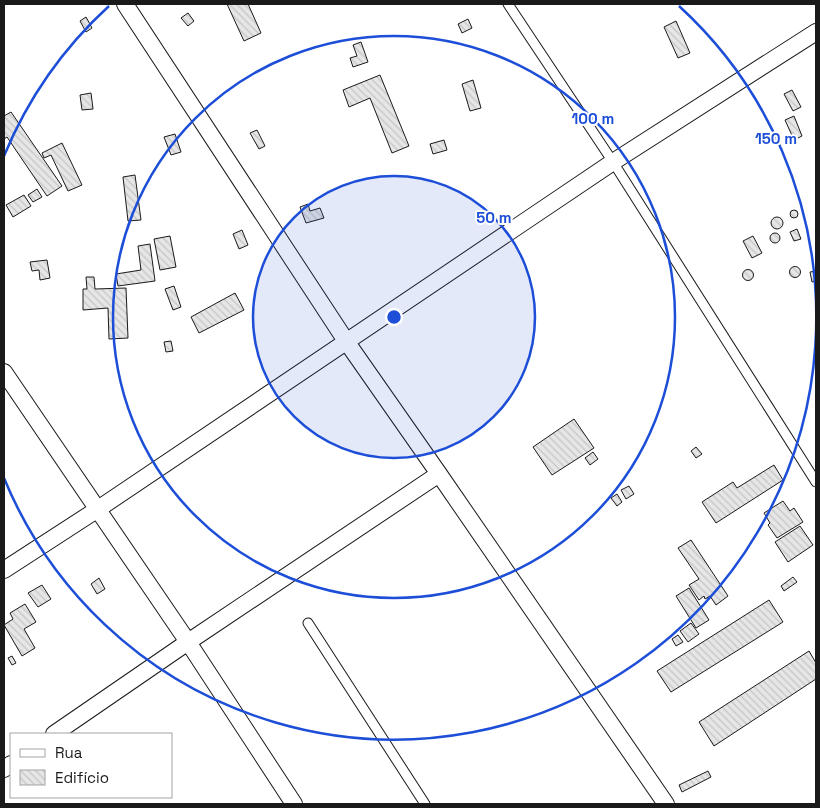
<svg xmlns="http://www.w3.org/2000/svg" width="820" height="808" viewBox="0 0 820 808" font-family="'Space Grotesk',sans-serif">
  <defs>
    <pattern id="building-back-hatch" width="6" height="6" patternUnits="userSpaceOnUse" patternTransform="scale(1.25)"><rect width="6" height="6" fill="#e6e6e6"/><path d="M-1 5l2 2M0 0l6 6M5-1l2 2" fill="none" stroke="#c5c5c5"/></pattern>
  </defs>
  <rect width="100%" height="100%" fill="#fff"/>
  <path fill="url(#building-back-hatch)" stroke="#1a1a1a" d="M227,4h21l13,29 -17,8z
    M188,13l6,8 -6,5 -7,-8z
    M86,17l6,11 -6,4 -6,-11z
    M468,19l4,9 -10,5 -4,-9z
    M676,21l14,32 -12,5 -14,-31z
    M361,42l7,20 -15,5 -3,-9 7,-2 -4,-11z
    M380,75l29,71 -17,7 -22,-55 -21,9 -6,-17z
    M473,80l8,28 -11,3 -8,-27z
    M792,90l9,17 -8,4 -9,-17z
    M91,93l2,16 -11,1 -2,-15z
    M11,112l51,74 -15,10 -40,-59 -3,2v-23z
    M794,116l8,20 -8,4 -9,-20z
    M257,130l8,16 -6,3 -9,-16z
    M175,134l6,18 -10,3 -7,-18z
    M444,140l3,10 -14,4 -3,-10z
    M62,143l20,42 -14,6 -17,-36 -7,3 -2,-5z
    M135,175l6,45 -13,1 -5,-44z
    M37,189l5,8 -9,5 -5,-7z
    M24,195l7,11 -18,11 -7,-12z
    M308,204l2,7 10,-3 4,10 -18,5 -6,-16z
    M790 214a4 4 0 1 1 8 0a4 4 0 1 1-8 0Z
    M771 223a6 6 0 1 1 12 0a6 6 0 1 1-12 0Z
    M797,229l4,10 -7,2 -4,-9z
    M242,230l6,15 -9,4 -6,-15z
    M770 238a5 5 0 1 1 10 0a5 5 0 1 1-10 0Z
    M170,236l6,31 -16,3 -6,-31z
    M753,236l9,17 -10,5 -9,-17z
    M150,244l5,37 -37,5 -2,-12 25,-4 -3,-24z
    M47,260l3,18 -10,2 -1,-10 -7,1 -2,-9z
    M789.5 272a5.5 5.5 0 1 1 11 0a5.5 5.5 0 1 1-11 0Z
    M742.5 275a5.5 5.5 0 1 1 11 0a5.5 5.5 0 1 1-11 0Z
    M816,271v10l-4,1 -2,-10z
    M86,277h8l1,12 31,-1 2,50 -19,1 -1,-31 -25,2v-21h4z
    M174,286l7,21 -8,3 -8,-21z
    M235,293l9,17 -45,23 -8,-16z
    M171,341l2,10 -7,1 -2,-10z
    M574,419l20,29 -42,27 -19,-28z
    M696,447l6,7 -6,4 -5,-7z
    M593,452l5,7 -8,6 -5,-7z
    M774,465l9,15 -67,43 -14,-21 31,-20 4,6z
    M629,486l5,8 -8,5 -5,-9z
    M617,494l5,8 -5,4 -6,-8z
    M783,501l7,10 4,-3 9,14 -26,16 -9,-13 2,-2 -6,-10z
    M800,526l13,19 -25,17 -13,-20z
    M691,540l37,56 -12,9 -6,-9 -5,3 -1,-3 -5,4 -10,-15 10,-6 -21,-31z
    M793,577l4,5 -13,9 -3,-5z
    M99,578l6,11 -8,5 -6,-10z
    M42,585l9,14 -13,8 -10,-14z
    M689,588l20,32 -13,8 -20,-32z
    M769,600l14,22 -112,70 -14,-21z
    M25,604l11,18 -12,7 11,19 -13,8 -18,-31 9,-6 -3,-6z
    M691,623l8,11 -11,8 -8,-11z
    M678,635l5,7 -7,4 -4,-7z
    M809,651l7,12v16l-102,67 -15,-24z
    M12,656l4,7 -4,2 -4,-7z
    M708,771l3,6 -29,15 -3,-7z"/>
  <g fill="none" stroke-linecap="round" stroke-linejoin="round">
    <g stroke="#1a1a1a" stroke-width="11">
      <path id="service" d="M508,4l105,158 203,320
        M308,623l117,181"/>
    </g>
    <g stroke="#1a1a1a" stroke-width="18">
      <path id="minor" d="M125,4l221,337 93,133 227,330
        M4,372l184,270 106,162
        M4,570l94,-61 515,-347 203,-130
        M54,734l134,-92 251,-168
        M4,769l7,-5"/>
    </g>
    <use href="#service" stroke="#fff" stroke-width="9"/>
    <use href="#minor" stroke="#fff" stroke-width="16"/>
  </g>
  <circle cx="394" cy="317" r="141" fill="#1d4ed8" fill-opacity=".12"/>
  <g fill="none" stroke="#1d4ed8" stroke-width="2.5">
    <circle cx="394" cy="317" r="141"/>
    <circle cx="394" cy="317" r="281"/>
    <path d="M4 156A422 422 0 0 1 109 6M679 6A422 422 0 1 1 4 478"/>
  </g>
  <circle cx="394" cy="317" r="8" fill="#1d4ed8" stroke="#fff" stroke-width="2.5"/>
  <g font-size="15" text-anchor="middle" font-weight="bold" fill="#1d4ed8" stroke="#fff" stroke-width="4" stroke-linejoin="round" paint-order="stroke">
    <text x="593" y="124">100 m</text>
    <text x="776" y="144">150 m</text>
    <text x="494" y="223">50 m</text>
  </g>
  <rect width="820" height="808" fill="none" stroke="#1a1a1a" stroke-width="10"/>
  <rect x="10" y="733" width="162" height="65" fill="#ffffff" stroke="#a3a3a3"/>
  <rect x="20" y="749" width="25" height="8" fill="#ffffff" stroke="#a3a3a3"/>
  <text x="55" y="758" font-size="15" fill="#1a1a1a">Rua</text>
  <rect x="20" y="770" width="25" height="15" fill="url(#building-back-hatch)" stroke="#a3a3a3"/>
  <text x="55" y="783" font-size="15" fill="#1a1a1a">Edifício</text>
</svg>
